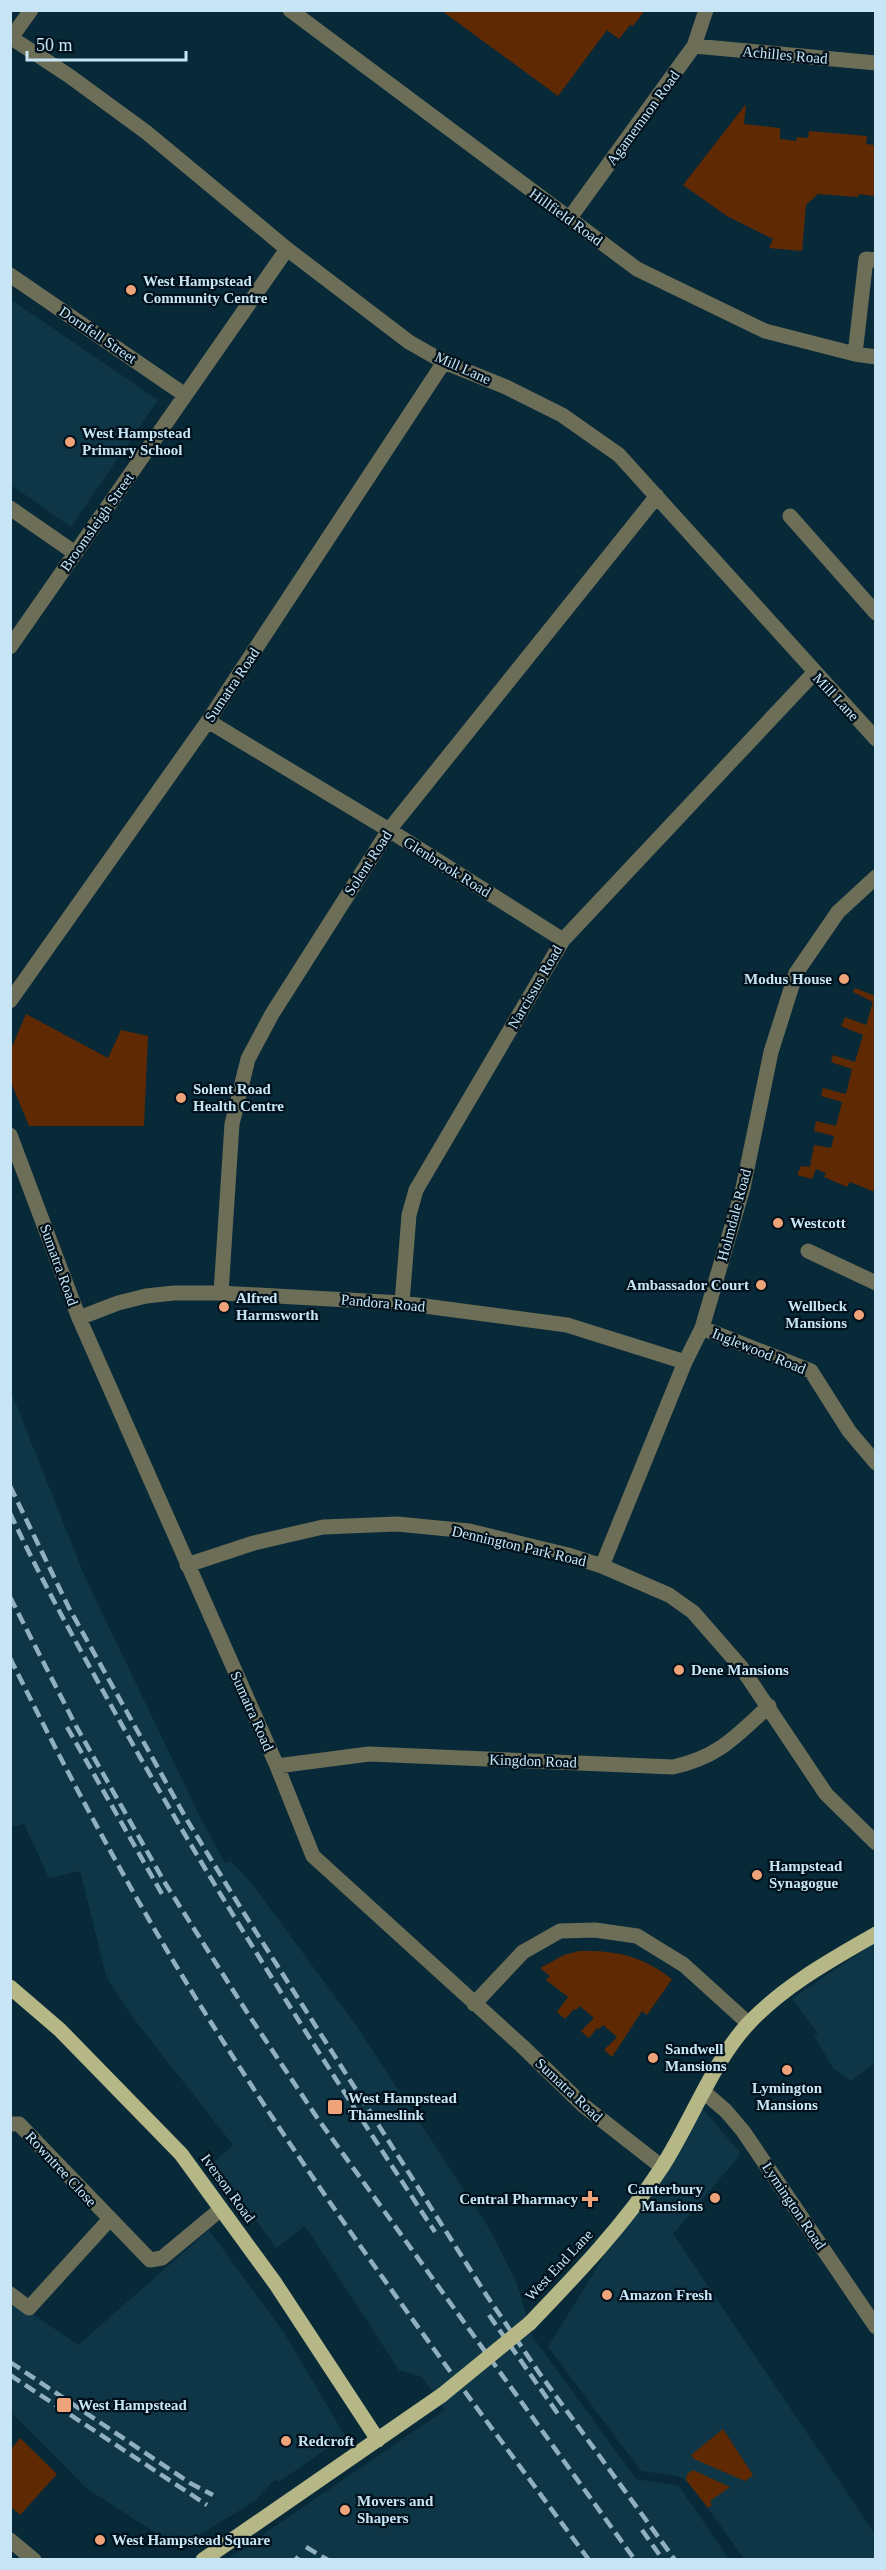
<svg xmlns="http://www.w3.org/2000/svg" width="886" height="2570" viewBox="0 0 886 2570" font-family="Georgia,serif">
  <rect width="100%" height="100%" fill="#082938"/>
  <path fill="#0e3646" d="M10,299l148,101 -87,127 -60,-42z
    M10,1389l75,188 116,242 24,44 6,-2 21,23 102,138 135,206 27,53 17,56 103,142 43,7 50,73h-502l218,-149 -23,-33 -23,-7 -94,-144 -29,22 -62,-86 19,-17 -103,-131 -24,-38 -26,-105 -31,7 -25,-54 -13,3z
    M875,1942v121l-24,18 -18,-13 -19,-32 4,-3 -26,-34z
    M698,2103l43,51 -68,80 202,300v25h-131l-54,-76 -12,-7 -37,-5 -93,-124z
    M209,2230l76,104 60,102 -66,46 -4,-3 -20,22 -78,48 -12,-10 -79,-51 -75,-76 -1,-114 68,47z"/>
  <path fill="#5f2a03" d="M642,10l1,3 -10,13 -3,-1 -11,14 -12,-9 -49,66 -116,-85z
    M746,104l-2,20 36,4v11l16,2 1,-4 11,1 1,-7 58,5 -1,8 9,1v58h-1v-7l-15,-2 -1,3 -40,-3 -12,11 -4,46 -33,-3 4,-9 -46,-23 -44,-31z
    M855,988l20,8v196l-25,-10 -3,5 -23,-10 2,-4 -10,-4 -4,10 -15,-4 4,-9 9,1 4,-22 17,3 3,-12 -20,-5 2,-10 20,5 6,-24 -21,-6 2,-8 23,6 6,-25 -21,-7 2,-7 22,7 8,-27 -22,-9 4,-9 21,8 7,-23 -20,-10z
    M26,1014l82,44 13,-28 27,6 -4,90h-115l-19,-46 1,-31z
    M579,1951c38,-1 63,5 93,28l-25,36 -5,-4 -30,46 -8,-7 13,-13 -14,-12 -4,4 -2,-1 -8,10 -8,-7 13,-13 -14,-12 -4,4 -2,-1 -9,10 -8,-7 11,-15 -22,-17 4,-4 -10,-8 24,-13z
    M723,2429l30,46 -8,6 -51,-22 -3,-4z
    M20,2438l37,36 -37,41 -10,-9 1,-57z
    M693,2470l37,17 -20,14 2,4 -4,3 -22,-28 1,-6z"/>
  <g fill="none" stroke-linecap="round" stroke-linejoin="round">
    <path stroke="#6d6e57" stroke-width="15" d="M290,10l347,259 128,62 90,23 21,3
      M10,37l58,38 78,57 141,117 122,93 35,20 62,25 56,28 57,40 257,284
      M11,38l20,-28
      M694,46l182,17
      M569,219l125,-173 12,-36
      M10,275l175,120
      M855,354l11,-95 10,1
      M10,508l65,45
      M790,516l86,97
      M10,647l277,-398
      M208,721l181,109 174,110
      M10,1001l198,-280 236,-359
      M10,1135l69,183 198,448 36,90 209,190 62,60 78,61
      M808,1251l68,32
      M221,1293l11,-169 16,-65 24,-45 117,-184 268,-334
      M402,1303l7,-88 7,-25 147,-250 251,-267
      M79,1318l39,-15 28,-7 28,-3h47l181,10 165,22 118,37
      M702,1328l109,43 38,60 27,32
      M187,1565l67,-22 69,-16 74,-3 72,7 99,24 34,11 67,29 24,17 48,55 85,127 50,49
      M602,1566l83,-204 17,-34 41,-140 28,-136 25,-79 42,-61 38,-35
      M277,1766l92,-12 304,13c46,-10 63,-31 96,-61
      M474,2004l49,-52 37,-21 35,-1 42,6 47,29 64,58
      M704,2092l22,19 17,20 133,196
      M10,2124h9l131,136 12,-2 59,-49
      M10,2294l19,14 80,-88
      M10,2540l24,20"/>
    <path stroke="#b5b787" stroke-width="15" d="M10,1987l50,43 121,124 94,129 103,157
      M530,2323c47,-49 95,-99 132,-156 29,-45 51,-106 87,-144 36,-38 82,-63 127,-89
      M203,2560l239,-165"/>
    <path stroke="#90afbf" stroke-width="4.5" stroke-dasharray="12 6" stroke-linecap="butt" d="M10,1486l59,122 118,212 55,90 245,386 53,78 135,186
      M10,1513c33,71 71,138 108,205 98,176 207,346 317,514
      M10,1597l66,129 89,157 85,134 68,102 317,441
      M10,1658c66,133 137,266 218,391 112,176 237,343 361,511
      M67,1727l95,167
      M489,2315l69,99
      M10,2362l180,121 23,12
      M10,2375l197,130
      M642,2530l21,30
      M306,2547l22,13
      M295,2557l4,3"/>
    <path stroke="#b5b787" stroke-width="15" d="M442,2395l88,-72"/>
  </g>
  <g fill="#efa378" stroke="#00111c" stroke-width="2">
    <circle cx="131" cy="290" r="6"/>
    <circle cx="70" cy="442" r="6"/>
    <circle cx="844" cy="979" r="6"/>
    <circle cx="181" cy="1098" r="6"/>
    <circle cx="778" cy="1223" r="6"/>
    <circle cx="761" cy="1285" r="6"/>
    <circle cx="224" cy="1307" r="6"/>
    <circle cx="859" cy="1315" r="6"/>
    <circle cx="679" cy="1670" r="6"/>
    <circle cx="757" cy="1875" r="6"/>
    <circle cx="653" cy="2058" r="6"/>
    <circle cx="787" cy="2070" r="6"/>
    <rect x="327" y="2099" width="16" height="16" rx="3"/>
    <circle cx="715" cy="2198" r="6"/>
    <path d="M587 2190h6v6h6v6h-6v6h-6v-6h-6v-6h6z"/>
    <circle cx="607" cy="2295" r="6"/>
    <rect x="56" y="2397" width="16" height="16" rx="3"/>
    <circle cx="286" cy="2441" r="6"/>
    <circle cx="345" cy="2510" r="6"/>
    <circle cx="100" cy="2540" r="6"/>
  </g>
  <g text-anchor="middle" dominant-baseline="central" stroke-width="4.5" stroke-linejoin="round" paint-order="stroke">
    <g font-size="15" fill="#c7e5f5" stroke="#00111c">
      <text transform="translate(785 55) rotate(5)">Achilles Road</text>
      <text transform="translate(643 118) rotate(-54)">Agamemnon Road</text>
      <text transform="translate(566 217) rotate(36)">Hillfield Road</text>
      <text transform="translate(98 335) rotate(34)">Dornfell Street</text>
      <text transform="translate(463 368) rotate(24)">Mill Lane</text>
      <text transform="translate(97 522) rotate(-55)">Broomsleigh Street</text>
      <text transform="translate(232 685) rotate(-56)">Sumatra Road</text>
      <text transform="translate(836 697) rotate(47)">Mill Lane</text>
      <text transform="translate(368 863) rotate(-57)">Solent Road</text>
      <text transform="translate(447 867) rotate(32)">Glenbrook Road</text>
      <text transform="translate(535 987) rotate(-60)">Narcissus Road</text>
      <text transform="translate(734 1215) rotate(-75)">Holmdale Road</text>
      <text transform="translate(59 1265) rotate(70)">Sumatra Road</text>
      <text transform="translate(383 1303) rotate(5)">Pandora Road</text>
      <text transform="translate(759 1351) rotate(22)">Inglewood Road</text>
      <text transform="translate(519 1546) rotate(13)">Dennington Park Road</text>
      <text transform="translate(252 1711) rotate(66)">Sumatra Road</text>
      <text transform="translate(533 1761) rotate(2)">Kingdon Road</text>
      <text transform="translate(569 2090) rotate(43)">Sumatra Road</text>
      <text transform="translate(61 2169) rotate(47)">Rowntree Close</text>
      <text transform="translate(228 2188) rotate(54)">Iverson Road</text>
      <text transform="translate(794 2206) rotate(56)">Lymington Road</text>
      <text transform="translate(559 2265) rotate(-47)">West End Lane</text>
    </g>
    <g font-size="15" font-weight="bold" fill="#c7e5f5" stroke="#00111c" text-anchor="start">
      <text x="143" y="281">West Hampstead<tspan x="143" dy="17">Community Centre</tspan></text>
      <text x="82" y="433">West Hampstead<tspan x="82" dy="17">Primary School</tspan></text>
      <text x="832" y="979" text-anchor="end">Modus House</text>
      <text x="193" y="1089">Solent Road<tspan x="193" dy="17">Health Centre</tspan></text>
      <text x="790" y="1223">Westcott</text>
      <text x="749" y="1285" text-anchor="end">Ambassador Court</text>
      <text x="236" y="1298">Alfred<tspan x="236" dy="17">Harmsworth</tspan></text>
      <text x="847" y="1306" text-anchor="end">Wellbeck<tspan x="847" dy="17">Mansions</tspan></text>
      <text x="691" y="1670">Dene Mansions</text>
      <text x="769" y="1866">Hampstead<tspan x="769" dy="17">Synagogue</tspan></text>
      <text x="665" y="2049">Sandwell<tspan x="665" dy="17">Mansions</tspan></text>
      <text x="787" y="2088" text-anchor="middle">Lymington<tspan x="787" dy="17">Mansions</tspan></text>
      <text x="348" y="2098">West Hampstead<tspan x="348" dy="17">Thameslink</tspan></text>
      <text x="703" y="2189" text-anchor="end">Canterbury<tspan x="703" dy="17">Mansions</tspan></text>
      <text x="578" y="2199" text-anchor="end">Central Pharmacy</text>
      <text x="619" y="2295">Amazon Fresh</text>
      <text x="78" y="2405">West Hampstead</text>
      <text x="298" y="2441">Redcroft</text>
      <text x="357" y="2501">Movers and<tspan x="357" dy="17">Shapers</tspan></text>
      <text x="112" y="2540">West Hampstead Square</text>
    </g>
  </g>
  <rect width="886" height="2570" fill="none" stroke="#c7e5f5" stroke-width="24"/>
  <path d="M27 51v9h159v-9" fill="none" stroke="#c7e5f5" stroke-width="3"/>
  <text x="36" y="51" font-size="18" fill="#c7e5f5" stroke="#00111c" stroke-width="4.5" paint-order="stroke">50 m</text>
</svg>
